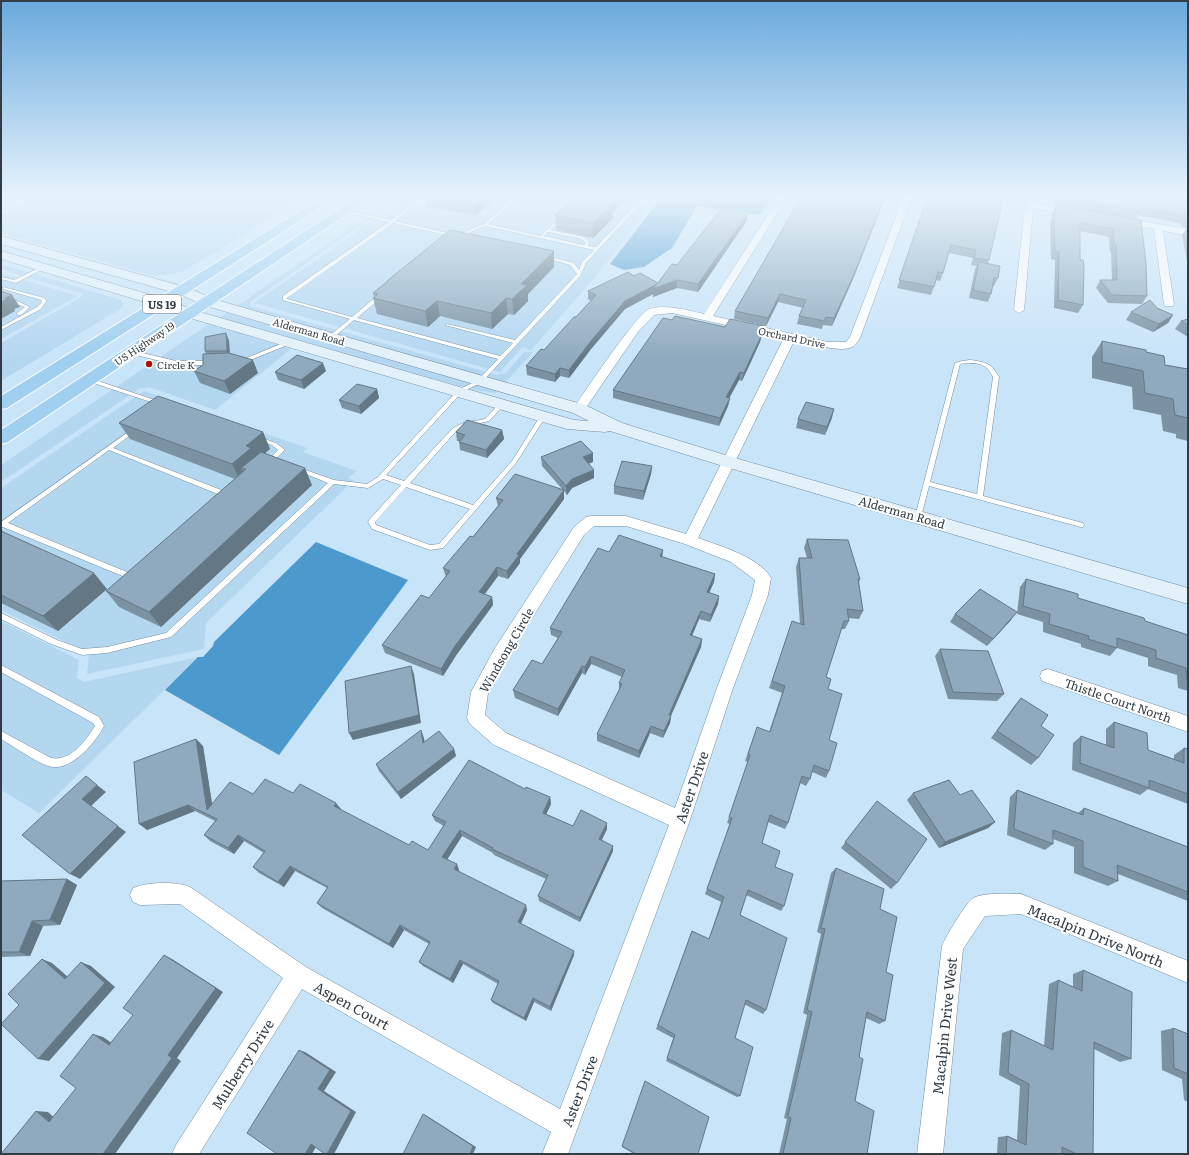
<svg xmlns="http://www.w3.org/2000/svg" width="1189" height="1155" viewBox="0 0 1189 1155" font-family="Literata,serif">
  <rect width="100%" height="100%" fill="#c8e4f9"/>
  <path fill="#b4d7f0" d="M1,196h307l-126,76 -17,3h-15l-149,-42z
    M397,196h7l-154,106v4l247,69 9,-2 18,-21h9l-28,31 -268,-77z
    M409,196h247l-58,78 -67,76 -9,-3 -22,25 -246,-69z
    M1,264l120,36 2,3 -1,5 -121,73v-38l80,-46 1,-3 -81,-25z
    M1,273l77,23 -77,43z
    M227,312l270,79 -1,2 -22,-3 -255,-72z
    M209,324l82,25 -76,61 -66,-23 -10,2 -138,93v-17z
    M144,391l163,57 -4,4 54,19 -9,7 6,2 -148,143 -2,26 -117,25 2,-20 -88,-44v-122z
    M1,621l78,39 -2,18 7,4 114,-25 -159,156 -38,-23z"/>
  <path fill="#4b99cd" d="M663,196h111l-14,19 -63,-9 -25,42 -28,19 -20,3 -14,-6z
    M316,542l92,38 -129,175 -114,-65 33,-33h5l10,-11 1,-4z"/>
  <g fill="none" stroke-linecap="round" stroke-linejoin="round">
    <g stroke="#738da0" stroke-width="1">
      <path id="lane" d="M26,196h5l-8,7 -22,12v-3l20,-11z
        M286,196h8l30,8 -2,1z
        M424,196h5l-34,25 61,14 28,-11 32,-28h5l-33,28 52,12 21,-19h1v2l-12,11 34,7 6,6 -2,3 8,1 48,-51h4l-62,67 -5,12 -99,107 -20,10 -76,83 18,6 49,-53 10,-5 22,-4 15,-16h4v2l-15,16 -22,5 -10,4 -47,53 63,22 39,-44 29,-46h4l1,1 -30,47 -73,85 -13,2 -58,-21 -4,-7 1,-2 32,-35 -18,-6 -15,9 -34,-4 -163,153 -64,16 -25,2 -31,-11 -50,-25v-6l56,27 25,9 25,-2 59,-14 162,-150 -32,-13 -1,-1 1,-1h4l34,12 33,4 11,-7 80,-87 20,-10 20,-21 -144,-39 -21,18h-4v-2l21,-17 -67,-19v-4l106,-74 -44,-10v-2l46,10zM393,223l62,14h4l26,-11 109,24 -12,12 -3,8 -5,-7 -31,-8v2l27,8 7,9 -62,66 -68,-16 -2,1 68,18 -13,13 -143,-38 25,-21v-2h-4l-26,22 -65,-18v-1zM548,232l34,7 4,4 -2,2 -40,-9zM406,487l64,22 -31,35 -9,1 -54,-20 -1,-3z
        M557,196h10l15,4 -2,1z
        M41,267l4,1 -29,15 -15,-4v-2l13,3z
        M3,287l42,11 1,4 -5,7 -40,21v-3l36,-20 5,-5 -1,-2 -38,-11z
        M13,301h4l13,6 -9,8h-4v-2l8,-6 -12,-4z
        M288,341l3,2 -1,1 -37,15 -15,4 -3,-2 14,-4z
        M130,350l46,11h35l3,2 -3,2h-35l-48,-12 -1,-1z
        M970,360c16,2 21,3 29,17l-16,119 100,27 1,2 -1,2h-2l-152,-41 -8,31 -3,2h-2l-1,-2 40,-154 7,-2zM966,363c14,0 21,1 27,14l-16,117 -47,-12 30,-118z
        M89,378l72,24 1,1 -1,1h-4l-70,-23 -1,-1z
        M134,428l3,2 -1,1 -23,17 116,45 1,2 -1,2h-4l-116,-47 -101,73 126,52 1,2 -1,2h-4l-127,-52h-2v-5z
        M259,437l17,6 9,7 -11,10h-4l-1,-1 9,-9 -6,-5 -15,-5v-2z
        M1,665l98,52 5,9c-8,16 -31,43 -51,41 -12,-1 -40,-21 -52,-28v-8l50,27c20,4 35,-18 44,-32l-2,-3 -92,-51z"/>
    </g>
    <g stroke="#738da0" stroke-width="1">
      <path id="street" d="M780,196h8l-75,120 115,26h18l4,-5 54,-141h8l-52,142c-2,3 -5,8 -8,9 -10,6 -46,-4 -58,-6l-96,197c22,8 61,19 73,40l-3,17 -35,93 -43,132 -122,334h-26l9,-22 -249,-143 -103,165h-27l4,-9 107,-167 -103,-74 -40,1 -7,-3 -3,-7 3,-7c13,-6 44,-7 57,-1l116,80 254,142 109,-284 -175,-80 -24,-21 -3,-6 4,-26 24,-44 79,-121 12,-10 5,-1h35l60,18 98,-196 -112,-25 -18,2 -16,17 -55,80h-8l-2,-3c11,-16 64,-96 76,-100 18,-5 37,1 55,5zM594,526h32l59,18 46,18 24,18 -3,15 -35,93 -42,120 -169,-75 -21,-18 3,-22 19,-35 77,-123z
        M1029,202l45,8 4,3 -4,3 -41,-8 -9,102 -5,3 -5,-3 11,-105z
        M1121,218l67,11v6l-25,-4 11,73 -1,2h-8l-1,-2 -10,-75 -36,-6 -1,-2 1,-2z
        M1048,669l140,47v16l-146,-51 -2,-5 2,-5z
        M1021,894l167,67v22l-167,-69 -36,2 -22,33 -20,205h-26l25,-208c3,-8 24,-43 30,-47 8,-7 38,-5 49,-5z"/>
    </g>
    <g stroke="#738da0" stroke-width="1">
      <path id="secondary" d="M1,236l188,52 24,11 372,106 37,18 113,35 453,130v16l-465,-138 -113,-35 -5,1 -38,-3 -384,-113 -25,-10 -157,-47v-8l167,49 25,10 381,110 15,1 -16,-8 -370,-108 -24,-11 -178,-50z"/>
    </g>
    <g stroke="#fff" stroke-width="2">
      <path id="highway" d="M324,196h15l-332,212 -6,1v-13z
        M359,196h15l-366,246 -7,2v-14z"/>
    </g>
    <use href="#lane" fill="#fff" fill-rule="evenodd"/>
    <use href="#street" fill="#fff" fill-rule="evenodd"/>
    <use href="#secondary" fill="#e2f1fa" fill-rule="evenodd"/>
    <use href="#highway" fill="#a0cff0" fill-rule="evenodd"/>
  </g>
  <path fill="#7b92a3" d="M425,196h74l-23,19 -49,-8z
    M802,196h84l-33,83 -21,47 -9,-1 -1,4 -25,-5 2,-8 4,-8 -25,-6 -12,24 -32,-7 1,-8z
    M1055,196h133v70l-6,-31 5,-7 -6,-2 -1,-3 -43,-8 -1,4 -82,-14z
    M925,204l64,56 -1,3 10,15 -4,8h-1l-2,8 -3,8 -19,-4 6,-29 2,-3 -6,-1 2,-7 -24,-5 -6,20 -3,8 -4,-1 -5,15 -34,-7z
    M1056,205l85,15 6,76 -5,8 -34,-1 -12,-15 4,-8h12l-1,-28h-1l-1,-15 -29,-6v29l3,45 -5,8 -24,-5 1,-48 -4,-1 -1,-33 2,-13z
    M613,212v6l-20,20 -37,-8 -1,-15z
    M747,215l-1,7 -48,70 -21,-4 -24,9v-3l-28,15 -34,40 -22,29 -9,-2 -5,6 -28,-7 -1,-9 18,-16 47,-49 -3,-2v-8l46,-15 24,7 19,-18z
    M554,251v16l-26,27v7l-14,14 -6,-1 -16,15 -52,-13 -12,11 -51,-13 -4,-16 1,-1 -1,-4 14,-11v-1z
    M1157,308l16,7 -5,8 -15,9 -27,-12 5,-8z
    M1188,319v18l-13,-8 6,-8z
    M672,320l53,7 39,-1 -4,16 -18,39 -3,-1 -10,18h1l-2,8 -9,20 -106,-28v-8z
    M226,333l3,8 1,12 28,20 -28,21 -30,-11 -6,-12 9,-6 3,-11 -1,-3z
    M1102,341l44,11 19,13 23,4v72l-12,-3v-4l-13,-3 -2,-16 -28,-6 -1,-22 -40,-9v-21z
    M326,371l-22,18 -26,-9 -3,-8z
    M377,389l2,9 -18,16 -19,-6 -3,-8z
    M834,409l-9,26 -29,-7 2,-9z
    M119,423l144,9 7,17 -5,4 47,32 -151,142 -42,-20 -13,-16 129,-112 -105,-40z
    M502,430l2,9 -17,19 -27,-8 -1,-9h-2l-1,-9z
    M541,457l52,5 -5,1 6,15 -22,10 -5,7 -3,-4v8l-44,60v4l-12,16 -10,-3 -13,18 7,3 1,8 -36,49 -14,22 -58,-23 -3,-8 47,-47 17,-21 -3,-9 30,-31 25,-31 -2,-8 67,-8 -21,-24z
    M652,466l-1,8 -8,26 -29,-6v-8z
    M1,531l106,58 -49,42 -57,-28z
    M807,539l53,40 -1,4 4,28 -4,8 -11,-1 1,3 -4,8h-4l-15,48 2,12 1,82 -3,7 -14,-6 -2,7 -4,7 -6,-3 -12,40 -3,6 -17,-7 -6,21 13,24 9,39 -3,5 -35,-16 -6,20 26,95 -3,4 -19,-10 -9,34 5,58 -3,1 -71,-36 7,-23 -17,-9 36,-98 17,8 12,-37 -16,-8 25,-70 -3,-1 21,-61 -3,-1 12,-34 12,5 13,-39 -13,-5 21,-59 10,-5 -4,-57 3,-9h8l-3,-10z
    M663,550l-1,7 53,17 -1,8 -5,10 10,4 -1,8 -8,18 -11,-3 -7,17 10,3 -1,8 -30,69 -1,7 -7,15 -13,-5 -11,25 -42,-17v-7l22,-44v-7l3,-6 -31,-13 -6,11 -3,-2 -24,43 -43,-18 -2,-8 29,-26 16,-26 -7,-3 -1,-7 59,-76z
    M1026,579l52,19 67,23 43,14v56l-10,-3 -1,-13 -29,-9v-8l-31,-10 -7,8 -29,-9v-3l-38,-12v-10l-26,-8 3,-27z
    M955,614l56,6 -24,26 -37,-24z
    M940,649l64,45 -7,7 -49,-2 -13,-43z
    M1021,698l20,28 -3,32 -7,7 -40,-27 24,-33z
    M1114,722l34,28 26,9v-4l10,-7 4,1v55l-40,-15 -8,6 -68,-25 1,-27 8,-7 25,9v-16z
    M424,738v4l30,7 2,7 -55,43 -22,-28 -3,-7z
    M196,739l7,7 9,58 41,-10 40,-1 48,16 -1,1 69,35 19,5 16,-24 -9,-5 -3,-6 93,-26 25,8 1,7 -5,10 27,12 34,3 -5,11 11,11 -33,71 -41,-21 -1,-5 8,-17 -52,-24 -1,-2 -31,-17 -15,23 12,11 -1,1 69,39 -6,14 53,27v4l-23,56 -17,-9 -8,19 -33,-18 -2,-3 7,-16 -35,-20 -10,19 -30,-17 -4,-4 10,-18 -25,-14 -11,18 -71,-40 -5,-5 10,-15 -32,-17 -11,16 -25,-14 -6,-6 11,-14 -20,-12 -10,13 -24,-13 -6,-6 11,-14 -20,-10 -48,19z
    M1017,790l61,23 6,-5 104,39v54l-70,-27v7l-10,5 -34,-13v-26l-21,-8v5l-8,6 -38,-15 3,-38z
    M913,793l47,2 35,27 -7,6 -49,20 -32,-48z
    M877,801l20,82 -6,6 -50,-41z
    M836,868l44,41 6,63 -1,49 -6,3 -13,-6 -7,39 -4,44 12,53h-88l8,-35 -3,-1 23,-103 -4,-2 18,-79 -4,-2 14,-59z
    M67,879l10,6 -17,40 -17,1 -13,30 -29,1v-76z
    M1083,970l48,89 -11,3 -26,-13 -1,105h-28l-3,-1v1h-65l1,-17 9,-1 10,4 3,-54 -21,-11 3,-42 9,-3 33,16 5,-62 9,-4 15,7v-13z
    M1173,1028l15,6v68l-4,-2 -2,-21 -20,-9 -1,-39z
    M645,1081l53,73h-64l-12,-7z"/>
  <path fill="#647785" d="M479,196h20l-23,19 -2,-15z
    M615,196h15l-17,16v6l-20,20v-15l15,-20z
    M885,196h1l-33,83 -21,47 2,-8z
    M747,215l-1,7 -48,70v-8z
    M554,251v16l-26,27v7l-14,14 -2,-16 9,-15z
    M677,280v8l-24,9v-3l-28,15 -34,40 -22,29v-8l22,-29 34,-40 32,-17z
    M780,294l-2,8 -12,24 2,-8z
    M12,295l8,12 -6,2 1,2 -14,8v-17l4,-4z
    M506,298l2,16 -16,15 -1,-16z
    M437,301l3,15 -12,11 -3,-16z
    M1173,315l-5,8 -15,9 6,-8z
    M764,326l-4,16 -18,39 2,-8z
    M226,333l3,8 1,18 -3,-8z
    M253,360l5,13 -28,21 -6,-13z
    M323,363l3,8 -22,18 -3,-9z
    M560,368v8l-5,6v-8z
    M740,372l-1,8 -14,26 1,-9z
    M377,389l2,9 -18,16 -2,-8z
    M730,398l-2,8 -9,20 1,-8z
    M834,409l-2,9 -7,17 2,-8z
    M502,430l2,9 -17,19 -1,-8z
    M263,432l7,17 -13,11 -16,8 5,8 -5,5 -9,-17 14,-18z
    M593,453v9l-10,4v-9z
    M652,466l-1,8 -8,26 1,-9z
    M305,468l7,17 -151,142 -12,-15z
    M594,470v8l-22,10 -5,7 -1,-9 6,-7z
    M564,490v9l-44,60v4l-12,16 -1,-8 10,-17z
    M663,550l-1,8 -2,-2z
    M497,567l1,9 -18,24 -1,-8z
    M94,573l13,16 -49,42 -15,-15z
    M715,574l-1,8 -8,18 1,-8z
    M719,596l-1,8 -8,18 1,-7z
    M492,597l1,8 -36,49 -14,22 -2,-7 14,-23z
    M701,611l-2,8 -10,24 1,-8z
    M1017,612l-6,8 -24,26 6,-7z
    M702,639l-1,8 -33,75 1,-7z
    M591,656v8l-6,11v-8z
    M411,666l3,8 7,49 -68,17 -4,-7z
    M582,666v7l-24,43v-7z
    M671,716l-1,7 -7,15 1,-7z
    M651,726l-1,7 -11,25v-7z
    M421,730l3,8 2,12 -3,-7z
    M196,739l7,7 11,70 -7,-6z
    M454,749l2,7 -55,43 -3,-7z
    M97,785l9,7 -15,14 35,26 -46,47 -10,-5 12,-75z
    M550,797l1,7 -7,15 -1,-6z
    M336,803l5,6 -3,4 -4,-7z
    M188,805l7,6 -48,19 -8,-6z
    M995,822l-7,6 -49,20 6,-6z
    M607,823v6l-8,16v-6z
    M460,830l2,6 -17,27 -3,-6z
    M238,835l6,6 -10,13 -6,-6z
    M613,846v5l-33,71v-4z
    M457,864l2,6 -3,5 -2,-6z
    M290,866l5,5 -11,16 -6,-5z
    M67,879l10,6 -17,40 -10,-5z
    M526,905l1,5 -8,17 -1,-5z
    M32,921l11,5 -13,30 -11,-4z
    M400,925l4,5 -11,18 -4,-4z
    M574,951v4l-23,56 -1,-4z
    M164,955l8,4 51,33 -46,66 4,3 -66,93h-12l65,-99z
    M42,959l10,4 23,20 -10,-4z
    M460,960l3,4 -10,19 -3,-4z
    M81,962l10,4 24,21 -66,74 -11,-2z
    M533,998l1,4 -8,19 -2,-3z
    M93,1034l10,3 16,11 -10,-3z
    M299,1050l6,2 31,20 -12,19 32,21 -22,42h-7z
    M36,1111l12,1 13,12 -12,-2z
    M423,1114l4,2 49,31 -3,7h-3z
    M311,1144l6,1 -5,9h-7z"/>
  <path fill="#8faabe" stroke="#647785" d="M450,196h29l-5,4z
    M576,196h39l-7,7 5,1 -20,19 -38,-8z
    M802,196h83l-30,76 -21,46 -8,-1 -2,4 -25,-5 7,-16 -26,-6 -12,24 -33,-7z
    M929,196h35l37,7 -1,5h1l-12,52 -15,-2 2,-8 -25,-5 -8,28 -5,-1 -4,15 -35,-7 26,-76z
    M1057,196h131v24l-3,-1v-4l-46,-7 1,3 -83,-14z
    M1056,205l85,15 5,43 1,33 -35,-1 -12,-15h17l-1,-35 -2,-1 -1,-15 -33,-6v37h3l1,6 -1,39 -25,-5 1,-48 -4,-1 -1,-33z
    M720,210l27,5 -49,69 -21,-4 -24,9 4,-5 -32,17 -34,40 -22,29 -9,-2 -5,6 -29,-8 15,-17 3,1 30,-33h2l20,-22 -8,-4 40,-19 6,4 6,-3 18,10 14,-19 5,1z
    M450,230l104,21 -33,33 6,1 -15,14 -6,-1 -15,15 -54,-12 -12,10 -52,-13 5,-4 -5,-1 15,-12h-1z
    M979,262l21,4 -2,12h-4l-3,16 -18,-4z
    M1,291l11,4 -7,3 2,1 -6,3z
    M1150,300l7,8 16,7 -14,9 -28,-12z
    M675,316l50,11 5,-8 34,7 -4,7 2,1 -18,39 -4,-1 -14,25 4,1 -10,20 -107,-28 50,-72 9,2z
    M1188,319v6l-7,-4z
    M226,333l1,18h-22v-14z
    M1102,341l44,9v2l18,4 1,9 23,4v49l-13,-3 -2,-16 -28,-6 -2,-22 -41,-9z
    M229,353l24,7 -29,21 -30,-10 9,-6v-11z
    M297,355l26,8 -22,17 -26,-8z
    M357,384l20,5 -18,17 -20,-6z
    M158,396l105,36 -17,14 5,2 -19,16 -113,-41z
    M806,402l28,7 -7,18 -29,-8z
    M467,420l35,10 -16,20 -27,-8 6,-7 -9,-3z
    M581,441l12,12 -10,4 11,13 -22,9 -6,7 -25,-29z
    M261,452l44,16 -156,144 -43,-21 140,-122 -5,-1z
    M622,461l30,5 -8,25 -30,-5z
    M515,474l49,16 -47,64 2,1 -12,16 -10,-4 -18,25 13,5 -37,49 -14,23 -59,-24 39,-50 8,3 21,-27 -7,-3 27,-32 3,1 30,-37 -7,-2z
    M1,531l93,42 -51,43 -42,-21z
    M619,535l44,15 -3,6 55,18 -8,18 12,4 -8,19 -10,-4 -11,24 12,4 -33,76 2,1 -7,15 -13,-5 -12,25 -42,-17 25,-50 -3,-1 6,-13 -34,-14 -6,11 -3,-1 -24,43 -45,-19 19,-30 10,4 20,-32 -12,-4 48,-80 11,4z
    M807,539l41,1 12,39h-2l5,32 -16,-2 2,12h-5l-18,56 5,2 -3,10 14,5 -13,46 8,3 -8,28 -15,-6 -4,14 -8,-3 -14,47 -18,-8 -8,28 18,8 -5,16 18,7 -9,32 -36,-16 -8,25 47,23 -21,72 -20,-10 -11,38 18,9 -13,49 -73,-38 8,-23 -17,-10 34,-94 17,8 15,-42 -17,-8 25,-71 -3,-1 21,-62 -2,-1 9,-27 13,5 15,-46 -13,-5 20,-60 12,4 -5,-67h13z
    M1026,579l52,15v4l66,20 1,3 43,14v45h-1l-1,-12 -30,-10v-8l-39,-12v10l-29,-9 1,-3 -40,-12 1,-10 -27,-8z
    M980,589l37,23 -24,27 -38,-25z
    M940,649l48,2 16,43 -51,-2z
    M411,666l8,49 -70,18 -4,-52z
    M1021,698l27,17 -7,11 13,9 -16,23 -41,-27z
    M1114,722l33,11 1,17 36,13v-15l4,1v45l-39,-14v8l-69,-25 1,-27 33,12z
    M421,730l2,13 16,-12 15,18 -56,43 -22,-28z
    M196,739l11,71 23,-28 23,12 12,-15 28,14 7,-9 36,19 -2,3 75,39 3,-4 16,9 18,-28 -14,-7 37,-55 56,29 1,-2 24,10 -7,16 30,13 8,-16 26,13 -8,16 14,7 -33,72 -42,-22 10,-21 -56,-26 1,-1 -33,-18 -18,27 15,7 -3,5 72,36 -8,17 56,29 -24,56 -17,-9 -9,20 -33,-18 8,-19 -39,-21 -10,19 -31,-17 11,-20 -30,-17 -11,19 -72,-41 11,-16 -38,-21 -12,16 -25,-15 12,-16 -27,-16 -10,13 -24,-13 13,-16 -29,-14 -49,19 -5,-62z
    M86,776l11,9 -15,14 36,27 -48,48 -48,-39z
    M949,780l11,15 12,-5 23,32 -50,20 -32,-49z
    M1017,790l66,25 1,-7 104,39v45l-71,-27 1,16 -35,-14v-26l-30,-11v14l-39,-15z
    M877,801l50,38 -30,44 -52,-41z
    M836,868l48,21 -4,20 17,8 -11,55 7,3 -8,46 -18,-9 -8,45 4,2 -8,42 19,10 -7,43h-84l8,-36 -3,-2 24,-104 -5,-2 18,-81 -4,-1z
    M67,879l-17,41 -18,1 -13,31h-18v-71z
    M164,955l52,33 -48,67 4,3 -69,96h-102l35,-43 13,11 27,-34 -16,-12 33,-42 16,11 24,-30 -10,-7z
    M42,959l23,20 16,-17 24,21 -67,76 -37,-35 18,-19 -11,-11z
    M1083,970l49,22 -1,67 -37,-17 -1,112h-16l-15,-7v7h-56l1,-18 19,9 3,-61 -21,-11 3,-43 42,20 5,-70 24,11z
    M1173,1028l15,6v40l-14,-6z
    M299,1050l31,20 -12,19 33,22 -24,43h-2l-14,-10 -6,10h-28l-30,-21z
    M645,1081l64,36 -11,37h-62l-14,-8z
    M423,1114l50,32 -3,8h-67z"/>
  <linearGradient id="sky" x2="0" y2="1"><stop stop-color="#69a9dd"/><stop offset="0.55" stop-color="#e6f3fc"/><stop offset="1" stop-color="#e6f3fc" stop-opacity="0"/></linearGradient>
  <rect width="1189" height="358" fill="url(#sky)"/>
  <circle fill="#a61406" stroke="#fff" stroke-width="1.5" cx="149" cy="364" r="4"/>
  <g text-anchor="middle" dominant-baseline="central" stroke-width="4" stroke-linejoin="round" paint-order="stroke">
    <g font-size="10" fill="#313c45" stroke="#fff">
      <text transform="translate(309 331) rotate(16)">Alderman Road</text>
      <text transform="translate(792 337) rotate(12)">Orchard Drive</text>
      <text transform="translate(144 343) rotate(-34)">US Highway 19</text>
    </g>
    <g font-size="10" fill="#313c45" stroke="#fff" text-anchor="start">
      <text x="157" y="364">Circle K</text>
    </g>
    <rect fill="#fff" stroke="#6f767d" stroke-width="1" x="143" y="295" width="38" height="18" rx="3"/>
    <g font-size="11" font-weight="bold" fill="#313c45">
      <text x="162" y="304">US 19</text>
    </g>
    <g font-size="12" fill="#313c45" stroke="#fff">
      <text transform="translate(902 512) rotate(16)">Alderman Road</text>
      <text transform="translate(506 650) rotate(-60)">Windsong Circle</text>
      <text transform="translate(1118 700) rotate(19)">Thistle Court North</text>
    </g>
    <g font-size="14" fill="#313c45" stroke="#fff">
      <text transform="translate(691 787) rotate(-71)">Aster Drive</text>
      <text transform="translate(1096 935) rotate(22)">Macalpin Drive North</text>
      <text transform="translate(352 1005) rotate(29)">Aspen Court</text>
      <text transform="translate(944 1026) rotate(-84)">Macalpin Drive West</text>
      <text transform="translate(242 1064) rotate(-58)">Mulberry Drive</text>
      <text transform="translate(579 1091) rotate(-69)">Aster Drive</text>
    </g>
  </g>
  <rect width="1189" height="1155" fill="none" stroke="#313c45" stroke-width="4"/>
</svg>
